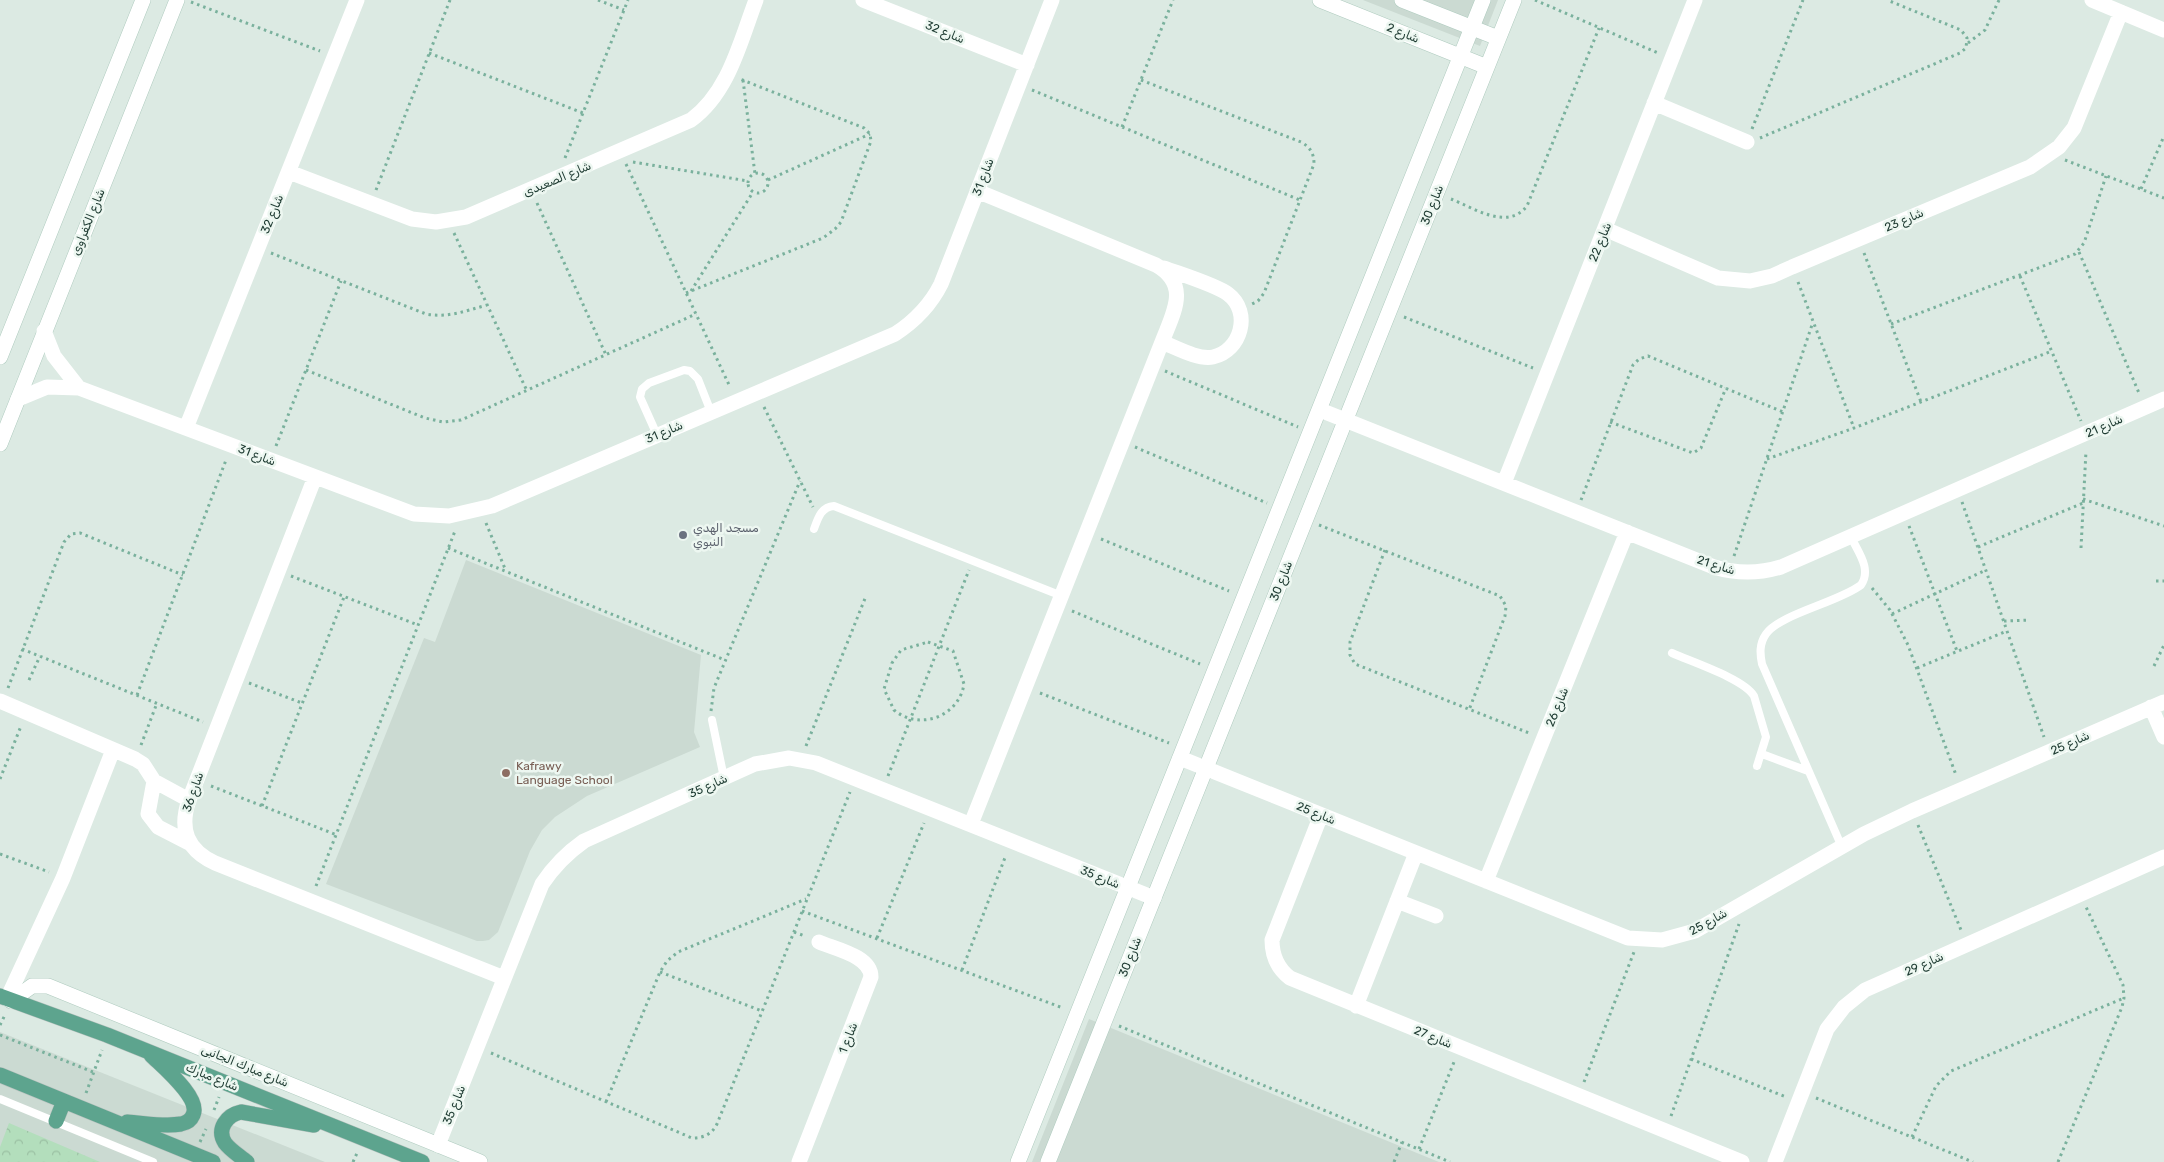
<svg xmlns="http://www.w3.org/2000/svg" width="2164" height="1162" viewBox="0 0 2164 1162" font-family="Rubik,Cairo,sans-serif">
  <defs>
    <pattern id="forest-crowns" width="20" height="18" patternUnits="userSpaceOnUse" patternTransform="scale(1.25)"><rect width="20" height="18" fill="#b3debc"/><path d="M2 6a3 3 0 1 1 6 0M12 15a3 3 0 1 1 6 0" fill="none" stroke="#9abfa2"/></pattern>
  </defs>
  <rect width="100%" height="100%" fill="#dceae3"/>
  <path fill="#cbdad2" d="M1363,0h135l-18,46z
    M466,560l235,95 -7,77 6,15 -113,49 -32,21 -13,13 -12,21 -32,81 -9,8 -6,1h-6l-151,-57 98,-246 11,4z
    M1089,1019l350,143h-407z
    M0,1032l325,130h-325z"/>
  <path fill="url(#forest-crowns)" d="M9,1123l91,39h-100v-15z"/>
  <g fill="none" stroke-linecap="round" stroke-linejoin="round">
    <g stroke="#afcbbf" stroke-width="16">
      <path id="secondary" d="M1320,0l167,67
        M1402,0l96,38
        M0,357l143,-357
        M0,444l177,-444
        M11,1001l21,-15h16l432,176
        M1018,1162l465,-1162
        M1048,1162l466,-1162"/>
    </g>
    <g stroke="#bbc4c1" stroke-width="16">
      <path id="primary" d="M0,996l107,39 315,127
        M0,1075l213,87
        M56,1121l8,-20
        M127,1122c17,1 37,5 54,2 5,-1 10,-4 12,-9 8,-17 -30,-48 -42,-60
        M247,1162c-7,-6 -17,-12 -22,-19 -9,-14 2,-28 16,-31l73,13"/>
    </g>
    <path stroke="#7ab19d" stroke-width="3" stroke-dasharray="2.5 4" stroke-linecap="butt" d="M598,0l26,10
      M1535,0l123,53
      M191,2l129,49
      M1968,43l17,-13 14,-30
      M429,53l154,60
      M743,80l12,94
      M1141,80l160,62c9,5 13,11 13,22l-50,129 -6,8 -6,3
      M1032,90l268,110
      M1122,127l51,-127
      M1752,129l51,-129
      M1760,138l200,-85 6,-5 1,-10 -6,-8 -74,-30
      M565,158l63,-158
      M2065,160l99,38
      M633,162l115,19
      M626,164l104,223
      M748 183a10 10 0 1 1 20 0a10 10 0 1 1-20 0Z
      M768,180l102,-46
      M2141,189l23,-53
      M376,190l74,-190
      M1451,199c23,9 56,32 76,7l72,-178
      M537,203l69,152
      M454,233l73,158
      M2079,252l60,141
      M271,253l155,61c22,4 39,-3 61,-9
      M1864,253l57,149
      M2020,276l61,145
      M1798,282l56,146
      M691,291l62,-99
      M686,293l137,-55 12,-9 6,-7 30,-81 -1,-7 -6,-6 -124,-49
      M1404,317l129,51
      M1891,324l184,-70 9,-11 22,-67
      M306,370l119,48 18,4 18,-2 235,-106
      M1165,371l133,56
      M764,407l49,100
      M1610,422l83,31 8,-5 25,-60
      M276,446l65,-165
      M1135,447l132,56
      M1767,459l87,-31 198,-77
      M2083,499l81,27
      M1581,500l52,-135 6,-6 9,-3 135,56
      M1962,502l82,235
      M486,523l20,48
      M1319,525l181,71 6,10 -1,10 -36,94
      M1909,526l48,125
      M1101,539l128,52
      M1978,547l105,-44
      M448,548l277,112
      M2081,548l5,-97
      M1385,550l-35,92v13l5,9 174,69
      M1734,556l79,-234
      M291,576l127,49
      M2156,581h8
      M1872,588l18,22 18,35 48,130
      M1072,611l128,53
      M1892,614l94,-44
      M2004,621l26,-1
      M928,642l25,9 11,33c-5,33 -45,47 -70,26l-10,-21 8,-26 9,-13z
      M22,649l181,73
      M2154,666l10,-21
      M1917,668l90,-37
      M29,680l11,-24
      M249,683l53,20
      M8,688l56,-146 7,-8 9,-1 103,42
      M1040,693l129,50
      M137,695l89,-235
      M711,711l3,-23 86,-207
      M141,745l16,-42
      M806,746l60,-150
      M888,776l81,-206
      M0,779l21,-53
      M211,786l126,49
      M262,806l82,-209
      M1918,825l43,105
      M0,854l49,18
      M316,886l139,-355
      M802,911l261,97
      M794,932l11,4
      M877,938l47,-115
      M962,970l44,-115
      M660,972l102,39
      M0,1025l5,-10
      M1119,1026l331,136
      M0,1035l93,37
      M491,1053l201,85c12,0 20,-4 25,-14l133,-332
      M1691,1059l95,38
      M1584,1082l50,-130
      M86,1093l16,-43
      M1816,1098l157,64
      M606,1102l54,-130 7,-11 11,-9 128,-53
      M214,1110l5,-13
      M1671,1116l68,-192
      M1912,1137l24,-51 15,-15 173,-73
      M200,1142l6,-13
      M1419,1149l35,-87
      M353,1162l4,-9
      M1394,1162l8,-20
      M2058,1162l64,-155 2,-9 -1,-13 -37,-78"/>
    <path stroke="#fff" stroke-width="8" d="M657,435l-17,-38 2,-8 7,-6 35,-13 6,1 8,8 13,33
      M814,529c4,-11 7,-22 20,-23l228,90
      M1672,653c20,9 72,26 82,43l12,41 -9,29
      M712,720l12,58
      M1762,754l46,17
      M1841,845l-79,-181c-2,-10 -3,-20 4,-30 14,-20 73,-32 95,-49 11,-16 -3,-33 -10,-48
      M0,1099l153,63"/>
    <path stroke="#fff" stroke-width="15" d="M863,0l164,65
      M2092,0l72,30
      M1654,103l93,39
      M289,172l123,47 24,3 30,-5 225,-97c38,-28 49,-78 65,-120
      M1605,229l113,49 32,3 22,-5 20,-9 238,-100 29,-20 15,-19 47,-116
      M44,331l10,25 25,32
      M1162,342c15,6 36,18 51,15 28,-6 39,-45 15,-63 -12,-9 -48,-20 -64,-26
      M18,399l29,-12 32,1 335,126 35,2 43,-10 403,-172c20,-13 35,-28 46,-50l111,-284
      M1320,410l394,157c23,7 44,7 67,0l383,-168
      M186,428l171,-428
      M315,477l-126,323c-10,29 -2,50 26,63l289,115
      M1504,483l191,-483
      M0,701l135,58 8,5 11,17 35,19
      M2151,707l13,30
      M1180,758l448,180 34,2 33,-9 169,-97 48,-23 252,-109
      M154,781l-6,33 10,13 33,17
      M1321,815l-49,125c0,16 5,28 18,38l452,184
      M971,824l191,-482c11,-29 29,-57 -6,-77l-179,-74
      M1486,881l141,-349
      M1397,901l39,15
      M7,999l56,-121 50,-128
      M1356,1006l60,-153
      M438,1145l104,-261c12,-18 25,-31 42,-43l171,-77 34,-6 27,5 338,135
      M799,1162l72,-185c0,-21 -36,-28 -52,-35
      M1775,1162l52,-133 17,-22 21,-17 299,-133"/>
    <use href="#secondary" stroke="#fff" stroke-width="15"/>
    <use href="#primary" stroke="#5da48e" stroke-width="15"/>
  </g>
  <circle fill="#6b7280" stroke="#edf7f1" stroke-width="2" cx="683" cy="535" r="5"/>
  <circle fill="#8d6e63" stroke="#edf7f1" stroke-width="2" cx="506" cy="773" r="5"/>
  <g text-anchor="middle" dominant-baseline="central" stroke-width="5" stroke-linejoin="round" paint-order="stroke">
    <g font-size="12" fill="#1d3a31" stroke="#edf7f1">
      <text transform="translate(945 32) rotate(22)">شارع 32</text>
      <text transform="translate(1403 33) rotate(22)">شارع 2</text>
      <text transform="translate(983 177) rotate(-69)">شارع 31</text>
      <text transform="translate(557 179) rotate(-23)">شارع الصعيدى</text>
      <text transform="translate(1432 205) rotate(-68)">شارع 30</text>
      <text transform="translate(272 214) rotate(-68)">شارع 32</text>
      <text transform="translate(1904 220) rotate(-23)">شارع 23</text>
      <text transform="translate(88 222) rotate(-68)">شارع الكفراوى</text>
      <text transform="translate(1600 242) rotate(-68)">شارع 22</text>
      <text transform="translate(2104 426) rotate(-24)">شارع 21</text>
      <text transform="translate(664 432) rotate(-23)">شارع 31</text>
      <text transform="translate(257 455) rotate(21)">شارع 31</text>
      <text transform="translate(1716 565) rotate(17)">شارع 21</text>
      <text transform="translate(1281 581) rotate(-68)">شارع 30</text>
      <text transform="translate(1557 707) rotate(-68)">شارع 26</text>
      <text transform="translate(2070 743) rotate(-24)">شارع 25</text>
      <text transform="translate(708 786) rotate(-24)">شارع 35</text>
      <text transform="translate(193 792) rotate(-71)">شارع 36</text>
      <text transform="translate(1316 813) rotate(22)">شارع 25</text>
      <text transform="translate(1100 877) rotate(22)">شارع 35</text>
      <text transform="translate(1708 922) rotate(-29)">شارع 25</text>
      <text transform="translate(1130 957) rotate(-68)">شارع 30</text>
      <text transform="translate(1924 964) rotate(-24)">شارع 29</text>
      <text transform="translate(1433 1037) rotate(22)">شارع 27</text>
      <text transform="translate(848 1038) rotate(-69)">شارع 1</text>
      <text transform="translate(245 1066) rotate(22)">شارع مبارك الجانبى</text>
      <text transform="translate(212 1077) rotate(22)">شارع مبارك</text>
      <text transform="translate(454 1105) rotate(-68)">شارع 35</text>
    </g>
    <g font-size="12" fill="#5b616d" stroke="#edf7f1" text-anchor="start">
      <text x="693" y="528">مسجد الهدي<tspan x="693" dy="14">النبوي</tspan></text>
    </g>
    <g font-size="12" fill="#785e54" stroke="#edf7f1" text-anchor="start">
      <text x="516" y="766">Kafrawy<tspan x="516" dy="14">Language School</tspan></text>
    </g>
  </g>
</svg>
